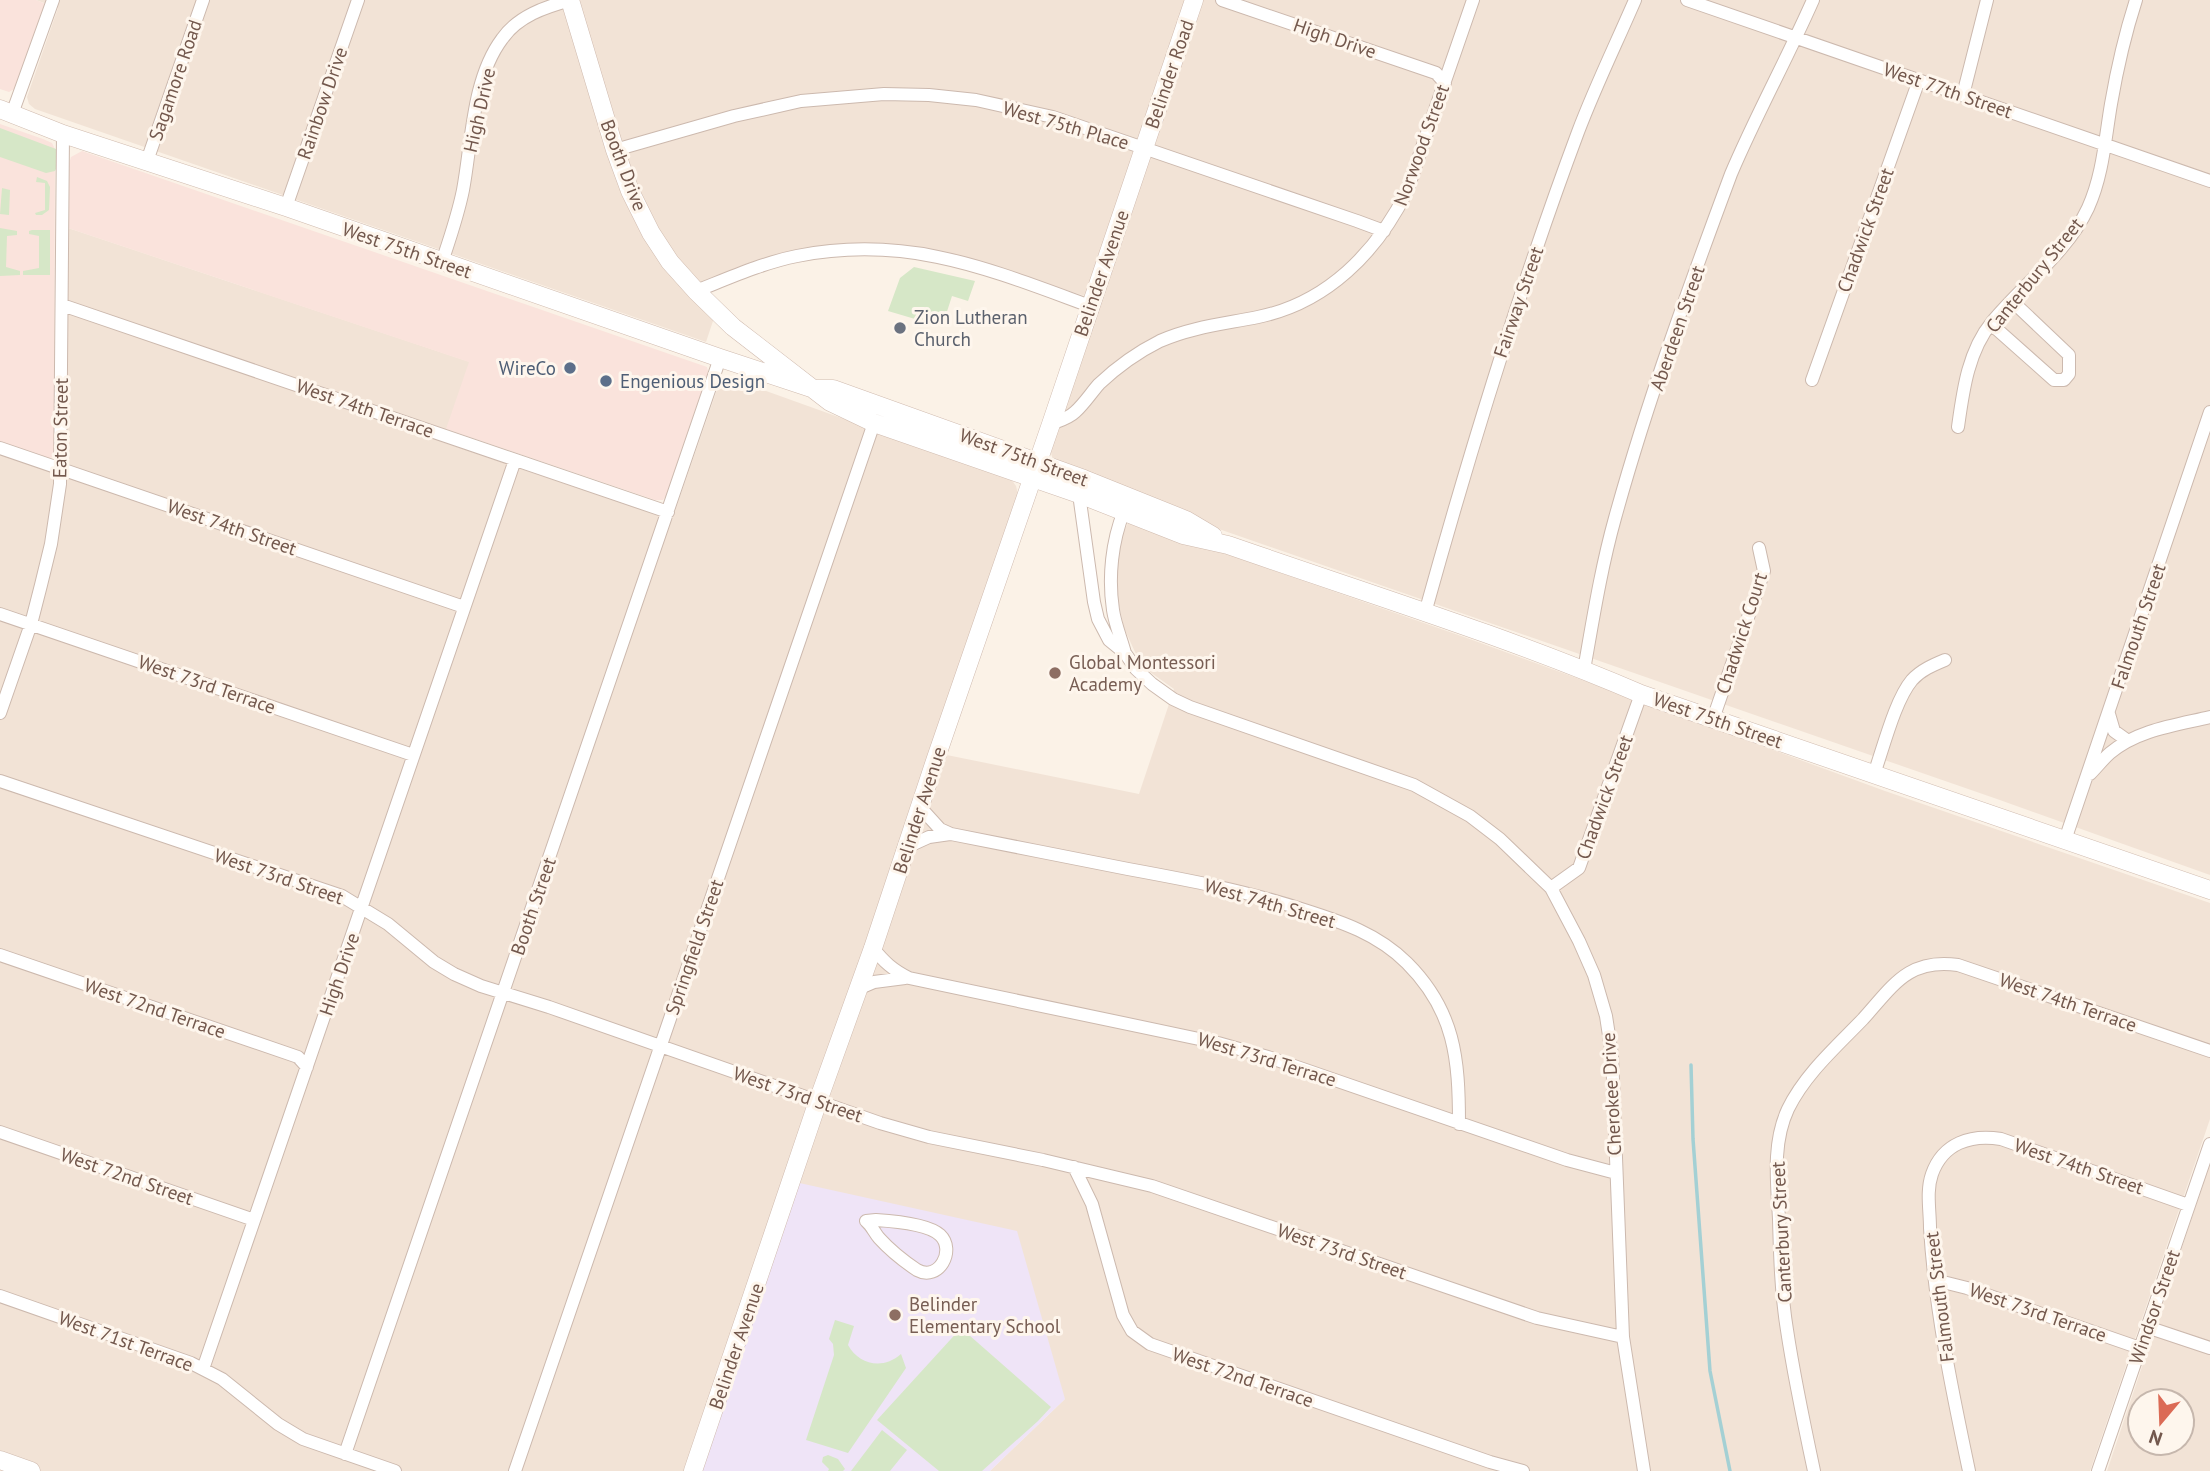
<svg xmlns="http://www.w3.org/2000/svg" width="2210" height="1471" viewBox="0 0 2210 1471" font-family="'PT Sans',sans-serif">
  <rect width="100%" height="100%" fill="#fbf2e7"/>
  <path fill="#f2e3d6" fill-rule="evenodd" d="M36,0h2174v174l-339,-116 -5,11 344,117v689l-213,-76 -781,-271 -163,-68 -3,-11 48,-149 -151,-47 -46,-8 -49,-2 -62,9 -88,31 -15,12 27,23 -8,24 -671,-233 -6,-5 -2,-7 31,-89z
    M68,228l402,134 -28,80 230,78 49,-142 6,-1 284,102 5,7 2,8 -86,258 207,42 35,-105 -24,-17 -15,-20 -11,-24 -6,-27 -1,-32 2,-28 9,-18h10l329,115 418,153 325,112v216l-120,352h-1100l75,-72 -369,72h-696v-1016l66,22z
    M2210,1164v307h-103zM2140,1401h42v42h-42z"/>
  <path fill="#fae3dc" d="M0,0h36l10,4 -28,83 -9,5 -9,-3z
    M0,124l43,15 9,4 3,6 -1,300 -1,8 -9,2 -44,-17z
    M82,151l625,216 2,8 -41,118 -5,7h-8l-209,-71 23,-67 -401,-134 1,-64 2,-7z"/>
  <path fill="#efe4f7" d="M795,1182l222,49 48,168 -75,72h-294z"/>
  <path fill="#d6e7c7" d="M0,128l56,21 1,18 -2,4 -9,2 -46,-16z
    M37,177l10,4 3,6 -1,23 -7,5h-6l-1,-2 10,-3v-27l-9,-1z
    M2,188l8,2 -1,25 -9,-1z
    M0,228l17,3v4l-10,1 -1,31 14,4v4l-20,1z
    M32,230h18v45h-27v-4l16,-3v-32l-10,-2v-3z
    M914,267l61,14 -7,20 -16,-5 -10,31 -54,-16 12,-33z
    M835,1320l19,6 -6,19c11,20 35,25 53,9l5,14 -58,85 -42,-13 28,-85 -1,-11 -4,-5z
    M961,1328l90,79 -13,14 -56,50h-43l-62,-51z
    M882,1430l25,20 -17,21h-39z
    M828,1455l10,4 7,10 -2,2h-15l1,-2 -7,-7 1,-5z"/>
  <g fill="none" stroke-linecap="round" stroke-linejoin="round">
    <path stroke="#a4d0d4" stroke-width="3.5" d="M1691,1065l2,74 17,232 20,100"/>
    <g stroke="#ccb9ae" stroke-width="14">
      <path id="street" d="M1222,0l214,73 9,10
        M1687,0l523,181
        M1963,95l24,-95
        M12,114l41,-114
        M615,150l119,-34 67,-15 83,-7 45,1 47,5 77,17 304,104 27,10
        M147,161l56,-161
        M286,207l72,-207
        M442,262c8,-24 16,-47 21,-72 9,-48 9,-111 39,-151 16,-23 43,-32 69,-39
        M696,291c33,-13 66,-28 101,-35 110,-22 192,13 293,50
        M62,305l606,207
        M1991,324l63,56h10l5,-6v-19l-57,-54
        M1812,380l107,-300
        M1051,424c8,-3 18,-6 24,-12 9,-8 16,-19 24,-28 18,-17 39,-32 61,-43 32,-14 64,-17 98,-24 69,-14 119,-65 149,-126l66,-191
        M1958,427c5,-36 10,-76 34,-105 31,-38 75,-69 96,-114 15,-33 17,-69 23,-104 6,-35 14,-70 25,-104
        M0,448l464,159
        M1079,494l15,108 4,17 11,21 16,13 11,16 16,15 21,15 17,8 224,78 56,31 30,23 51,49 28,53 15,34 12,41 6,39 11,282 21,134
        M1124,511c-12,30 -16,66 -11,99 2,14 8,28 12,43
        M1425,613c45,-162 94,-323 153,-481 17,-45 38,-88 57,-132
        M0,614l413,141
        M1584,670c9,-51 17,-102 31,-152 32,-116 74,-231 116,-344 25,-59 56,-115 82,-174
        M0,713l31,-89 10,-39 10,-41 9,-60 3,-350
        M2109,714l5,17 14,10
        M1713,719l51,-148 -5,-23
        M1874,774c9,-25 21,-74 38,-94 9,-10 21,-15 33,-20
        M2090,774c7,-7 13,-15 20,-21 27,-23 66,-28 100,-36
        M0,781l342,115 46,28 46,38 20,12 27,12 68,21 331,116 49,14 114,23 109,26 385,132 86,19
        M920,807l20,22 11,5c59,12 118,23 177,35 60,11 119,22 176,41 38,12 74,24 103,53 48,48 52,96 52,161
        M2065,840l145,-428
        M907,847l22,-10 21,-3
        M1551,888l28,-20 62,-174
        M873,948c11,14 20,22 36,30l309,65 50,14 299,103 49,13
        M0,955l298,102 9,10
        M860,988l14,-6 31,-4
        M0,1132l254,88
        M1074,1167l18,37 31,111 9,16 18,13 340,118 33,9
        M876,1220c16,1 52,4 64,15 16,15 -1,47 -23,35 -12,-8 -28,-21 -38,-32 -5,-6 -7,-12 -13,-17z
        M1935,1280l32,8 173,60
        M0,1296l191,67 31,16 56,45 25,15 92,32
        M2147,1327l63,21
        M203,1369l312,-909
        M345,1454l375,-1096
        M515,1471l359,-1048
        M1814,1471c-10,-47 -20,-94 -27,-141 -6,-37 -7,-74 -8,-111 -2,-37 -7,-76 9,-110 17,-35 49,-63 75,-90 30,-33 45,-61 95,-54l252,86
        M1969,1471c-17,-81 -34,-161 -39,-243 0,-18 -4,-37 2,-54 11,-31 39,-40 69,-35l187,66
        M2098,1471l112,-327"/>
    </g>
    <g stroke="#d0bbaf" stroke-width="19">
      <path id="secondary" d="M570,0l45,150 15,41 21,42 19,29 26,29 37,36 97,75 44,21 205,71 104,41 45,10c138,48 278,91 413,149l569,196
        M0,109l63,25 223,73 434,151 94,31h19l251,90 102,41 27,16
        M0,1460l31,11
        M693,1471l125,-370 55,-153 63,-190 115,-334 143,-424"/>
    </g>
    <use href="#street" stroke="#fff" stroke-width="12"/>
    <use href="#secondary" stroke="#fff" stroke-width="18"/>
  </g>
  <circle fill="#6b7280" stroke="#fef6ed" stroke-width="2.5" cx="900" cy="328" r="7"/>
  <g fill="#5c6f8a" stroke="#fef6ed" stroke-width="2.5">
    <circle cx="570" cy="368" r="7"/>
    <circle cx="606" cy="381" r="7"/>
  </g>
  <g fill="#8d6e63" stroke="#fef6ed" stroke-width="2.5">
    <circle cx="1055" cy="673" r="7"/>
    <circle cx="895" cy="1315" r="7"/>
  </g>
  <g text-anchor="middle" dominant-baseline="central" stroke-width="6" stroke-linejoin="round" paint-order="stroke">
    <g font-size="19" fill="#73584d" stroke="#fef6ed">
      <text transform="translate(1335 38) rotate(19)">High Drive</text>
      <text transform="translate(1169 74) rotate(-71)">Belinder Road</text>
      <text transform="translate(175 80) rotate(-71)">Sagamore Road</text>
      <text transform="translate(1948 90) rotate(19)">West 77th Street</text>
      <text transform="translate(322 103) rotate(-71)">Rainbow Drive</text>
      <text transform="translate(479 110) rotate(-77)">High Drive</text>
      <text transform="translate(1066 125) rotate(16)">West 75th Place</text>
      <text transform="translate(1421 145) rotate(-70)">Norwood Street</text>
      <text transform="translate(624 165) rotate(69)">Booth Drive</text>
      <text transform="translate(1865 230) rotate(-70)">Chadwick Street</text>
      <text transform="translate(407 250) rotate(19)">West 75th Street</text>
      <text transform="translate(1101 273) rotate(-71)">Belinder Avenue</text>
      <text transform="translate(2034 275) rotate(-51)">Canterbury Street</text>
      <text transform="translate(1518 302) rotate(-71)">Fairway Street</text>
      <text transform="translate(1677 328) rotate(-71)">Aberdeen Street</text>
      <text transform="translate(365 408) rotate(19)">West 74th Terrace</text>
      <text transform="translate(60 428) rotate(-89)">Eaton Street</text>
      <text transform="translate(1024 457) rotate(20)">West 75th Street</text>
      <text transform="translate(232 527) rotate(19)">West 74th Street</text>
      <text transform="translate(2138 626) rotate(-71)">Falmouth Street</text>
      <text transform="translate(1741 633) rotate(-72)">Chadwick Court</text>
      <text transform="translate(207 684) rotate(19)">West 73rd Terrace</text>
      <text transform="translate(1718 720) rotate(19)">West 75th Street</text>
      <text transform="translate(1604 797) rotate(-70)">Chadwick Street</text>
      <text transform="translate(919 810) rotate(-72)">Belinder Avenue</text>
      <text transform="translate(279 876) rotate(19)">West 73rd Street</text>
      <text transform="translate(1270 903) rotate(16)">West 74th Street</text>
      <text transform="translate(533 906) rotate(-71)">Booth Street</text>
      <text transform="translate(694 947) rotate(-71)">Springfield Street</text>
      <text transform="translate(339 974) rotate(-71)">High Drive</text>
      <text transform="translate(2068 1002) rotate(19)">West 74th Terrace</text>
      <text transform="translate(155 1008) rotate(19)">West 72nd Terrace</text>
      <text transform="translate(1267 1059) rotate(17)">West 73rd Terrace</text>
      <text transform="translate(798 1094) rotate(19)">West 73rd Street</text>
      <text transform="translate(1611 1094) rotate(-93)">Cherokee Drive</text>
      <text transform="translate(2079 1166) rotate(19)">West 74th Street</text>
      <text transform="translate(127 1176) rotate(19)">West 72nd Street</text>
      <text transform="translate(1781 1232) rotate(-93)">Canterbury Street</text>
      <text transform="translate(1342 1251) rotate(19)">West 73rd Street</text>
      <text transform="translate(1939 1297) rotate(-97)">Falmouth Street</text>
      <text transform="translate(2154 1307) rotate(-71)">Windsor Street</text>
      <text transform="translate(2038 1312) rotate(19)">West 73rd Terrace</text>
      <text transform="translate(126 1341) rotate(20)">West 71st Terrace</text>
      <text transform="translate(736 1346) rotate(-71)">Belinder Avenue</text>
      <text transform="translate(1243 1377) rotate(19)">West 72nd Terrace</text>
    </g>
    <g font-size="19" fill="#5b616d" stroke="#fef6ed" text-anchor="start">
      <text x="914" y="317">Zion Lutheran<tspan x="914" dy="22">Church</tspan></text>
    </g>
    <g font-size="19" fill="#4e5e75" stroke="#fef6ed" text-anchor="end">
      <text x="556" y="368">WireCo</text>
      <text x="620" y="381" text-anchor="start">Engenious Design</text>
    </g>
    <g font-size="19" fill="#785e54" stroke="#fef6ed" text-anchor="start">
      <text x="1069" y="662">Global Montessori<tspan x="1069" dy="22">Academy</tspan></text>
      <text x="909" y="1304">Belinder<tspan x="909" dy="22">Elementary School</tspan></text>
    </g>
  </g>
  <g transform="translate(2161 1422) rotate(199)"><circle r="33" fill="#fef6ed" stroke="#c6b7ad" stroke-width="2"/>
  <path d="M0-5L12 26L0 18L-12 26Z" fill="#db6b56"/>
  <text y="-10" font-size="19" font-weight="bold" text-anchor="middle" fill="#73584d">N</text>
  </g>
</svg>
